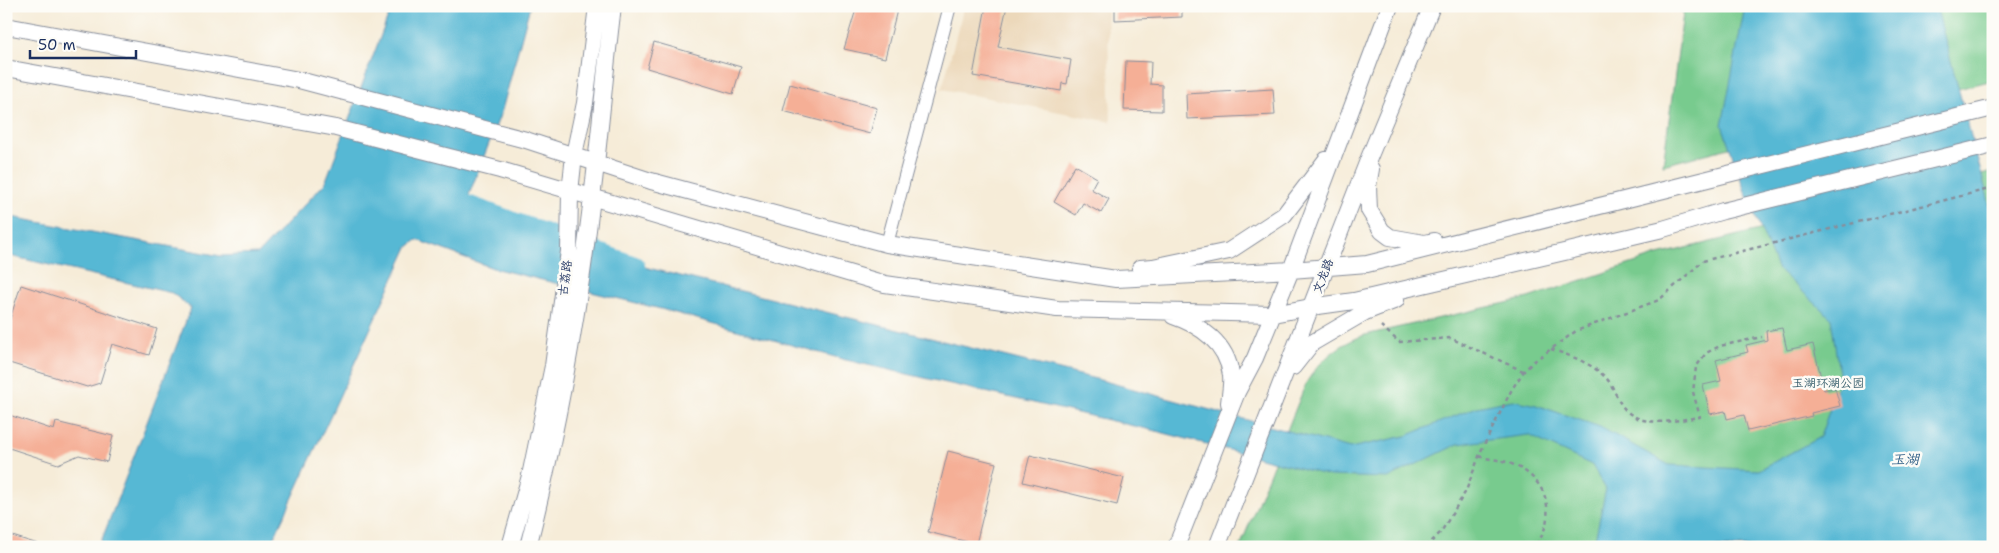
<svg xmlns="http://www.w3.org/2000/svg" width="1999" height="553" viewBox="0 0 1999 553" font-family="'Shantell Sans','LXGW WenKai TC',sans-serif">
  <rect width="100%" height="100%" fill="#fdfcf7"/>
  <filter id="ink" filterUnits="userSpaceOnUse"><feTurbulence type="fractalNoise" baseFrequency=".02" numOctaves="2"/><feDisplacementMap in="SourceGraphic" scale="10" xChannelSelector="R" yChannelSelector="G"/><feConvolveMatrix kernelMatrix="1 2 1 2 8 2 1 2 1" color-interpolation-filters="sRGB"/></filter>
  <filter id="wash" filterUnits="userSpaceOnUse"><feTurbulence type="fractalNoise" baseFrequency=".0096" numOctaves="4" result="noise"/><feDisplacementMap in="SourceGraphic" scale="20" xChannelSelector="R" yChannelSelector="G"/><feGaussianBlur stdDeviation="1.12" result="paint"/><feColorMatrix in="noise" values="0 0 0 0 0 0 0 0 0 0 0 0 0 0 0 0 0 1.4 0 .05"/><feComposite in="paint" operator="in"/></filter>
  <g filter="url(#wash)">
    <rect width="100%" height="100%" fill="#f6ecd8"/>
    <path fill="#ecd8ba" d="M964,6h143l4,116 -169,-33z"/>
    <path fill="#78cb8e" stroke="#4a7d76" d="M1684,6h309v74l-330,85z
      M1993,172v375h-753l66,-164c15,-24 33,-39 59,-48l163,-37 130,-43z"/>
    <path fill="#56b8d4" stroke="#387499" d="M392,6h138l-28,104 -37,95 30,25 609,151 246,67 56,-12 71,-29 36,-7 23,5 64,22 69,38 90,5 61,-33 20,-57 -9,-62 -54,-50 -33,-79 -22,-64 23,-119h191l57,211v330h-404l6,-7 11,-51 -14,-24 -64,-30 -70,9 -70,34 -58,-2 -174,-45 -310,-71 -185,-51 -168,-41 -76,-28 -9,7 -138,300h-171l92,-239 -19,-15 -166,-38v-39l215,40 37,-2 67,-71z"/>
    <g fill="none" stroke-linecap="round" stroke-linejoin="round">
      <path stroke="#56b8d4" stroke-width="25" d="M435,196l198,72"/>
    </g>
    <g id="blocks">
      <path fill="#f5af96" d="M857,6h41l-13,52 -41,-9z
        M986,6h21l-9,41 73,13 -4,24 -5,-1 -1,8 -88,-15z
        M1115,6h67v11l-67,3z
        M654,42l87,25 -8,27 -86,-26z
        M1126,61l25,1 -1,22 12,1v26l-38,-1z
        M790,84l87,24 -7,26 -87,-23z
        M1273,89l2,26 -88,4 -1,-25z
        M1075,165l22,13 -6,11 18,10 -8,14 -18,-10 -7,12 -22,-13z
        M21,285l136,44 -8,26 -37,-11 -12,39 -13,4 -81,-25v-31z
        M1782,328l5,22 26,-6 11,46 11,-2 5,18 -29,7 1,3 -64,15 -4,-16 -17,4 -2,-8 -15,3 -7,-29 18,-4 -5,-21 32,-8 -2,-7 21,-5 -1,-9z
        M6,414l48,16 2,-8 57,14 -6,26 -28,-7 -21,9 -52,-17z
        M948,451l48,12 -20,81 -48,-12z
        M1030,455l94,23 -7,27 -94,-23z
        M6,534l32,10v3h-32z"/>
    </g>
  </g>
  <g filter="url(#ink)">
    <use href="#blocks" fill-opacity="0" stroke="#888e9b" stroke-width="1"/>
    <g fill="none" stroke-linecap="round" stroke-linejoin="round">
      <g stroke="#888e9b" stroke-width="14">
        <path id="street" d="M887,244l63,-238"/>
      </g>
      <g stroke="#888e9b" stroke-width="18">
        <path id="secondary" d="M6,26l293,54 227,60 125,41 236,63 229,35 175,-9 76,-6 626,-156
          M6,68l330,60 164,42 385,114 172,25 216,5 38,-7 43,-6 309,-72 60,-18 270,-66
          M1371,169l-3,17 1,24 13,21 8,6 34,6 10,-2
          M1140,268l13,-1 76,-16 55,-36 42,-55
          M1173,316c27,9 54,27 58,59 1,9 -1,19 -2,28
          M1293,367l19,-24 53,-31 31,-12
          M510,547l20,-71 23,-110 16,-115 1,-59 4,-37 11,-52 12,-97
          M528,547c29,-115 50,-232 64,-349 8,-64 13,-128 21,-192
          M1176,547l61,-155 18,-34 36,-88 99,-264
          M1217,547l152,-389 63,-152"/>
      </g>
      <path stroke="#888e9b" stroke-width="2.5" stroke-dasharray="4 4" stroke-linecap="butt" d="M1381,326l18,16 51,-4 73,33
        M1551,349c19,7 39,13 54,28 8,7 11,21 18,30 18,23 53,13 77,10l-7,-25 3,-25 10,-14 14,-7 42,-9
        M1479,456c10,4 20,3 30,7 38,14 50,51 26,84
        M1426,547l15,-15 25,-41 15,-40 31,-62 12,-18 9,-9 43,-31 83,-31 44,-39 290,-73"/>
      <use href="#street" stroke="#fff" stroke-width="12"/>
      <use href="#secondary" stroke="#fff" stroke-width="16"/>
    </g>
  </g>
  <g text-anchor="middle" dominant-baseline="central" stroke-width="5" stroke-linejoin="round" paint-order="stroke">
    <g font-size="12" fill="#1b2f5e" stroke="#fdfcf7">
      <text transform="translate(1323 276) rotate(-69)">文龙路</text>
      <text transform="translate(565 278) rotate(-82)">古荔路</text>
    </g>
    <g font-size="12" fill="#375e6c" stroke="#fdfcf7">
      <text x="1828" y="383">玉湖环湖公园</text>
    </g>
    <g font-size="14" font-style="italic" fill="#305f87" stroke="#fdfcf7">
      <text x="1905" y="459">玉湖</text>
    </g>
  </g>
  <rect width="1999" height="553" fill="none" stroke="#fdfcf7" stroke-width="25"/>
  <path d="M30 50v8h106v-8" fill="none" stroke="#1b2f5e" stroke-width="2.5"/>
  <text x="38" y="50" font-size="15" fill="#1b2f5e" stroke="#fdfcf7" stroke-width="4" paint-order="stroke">50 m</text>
</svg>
